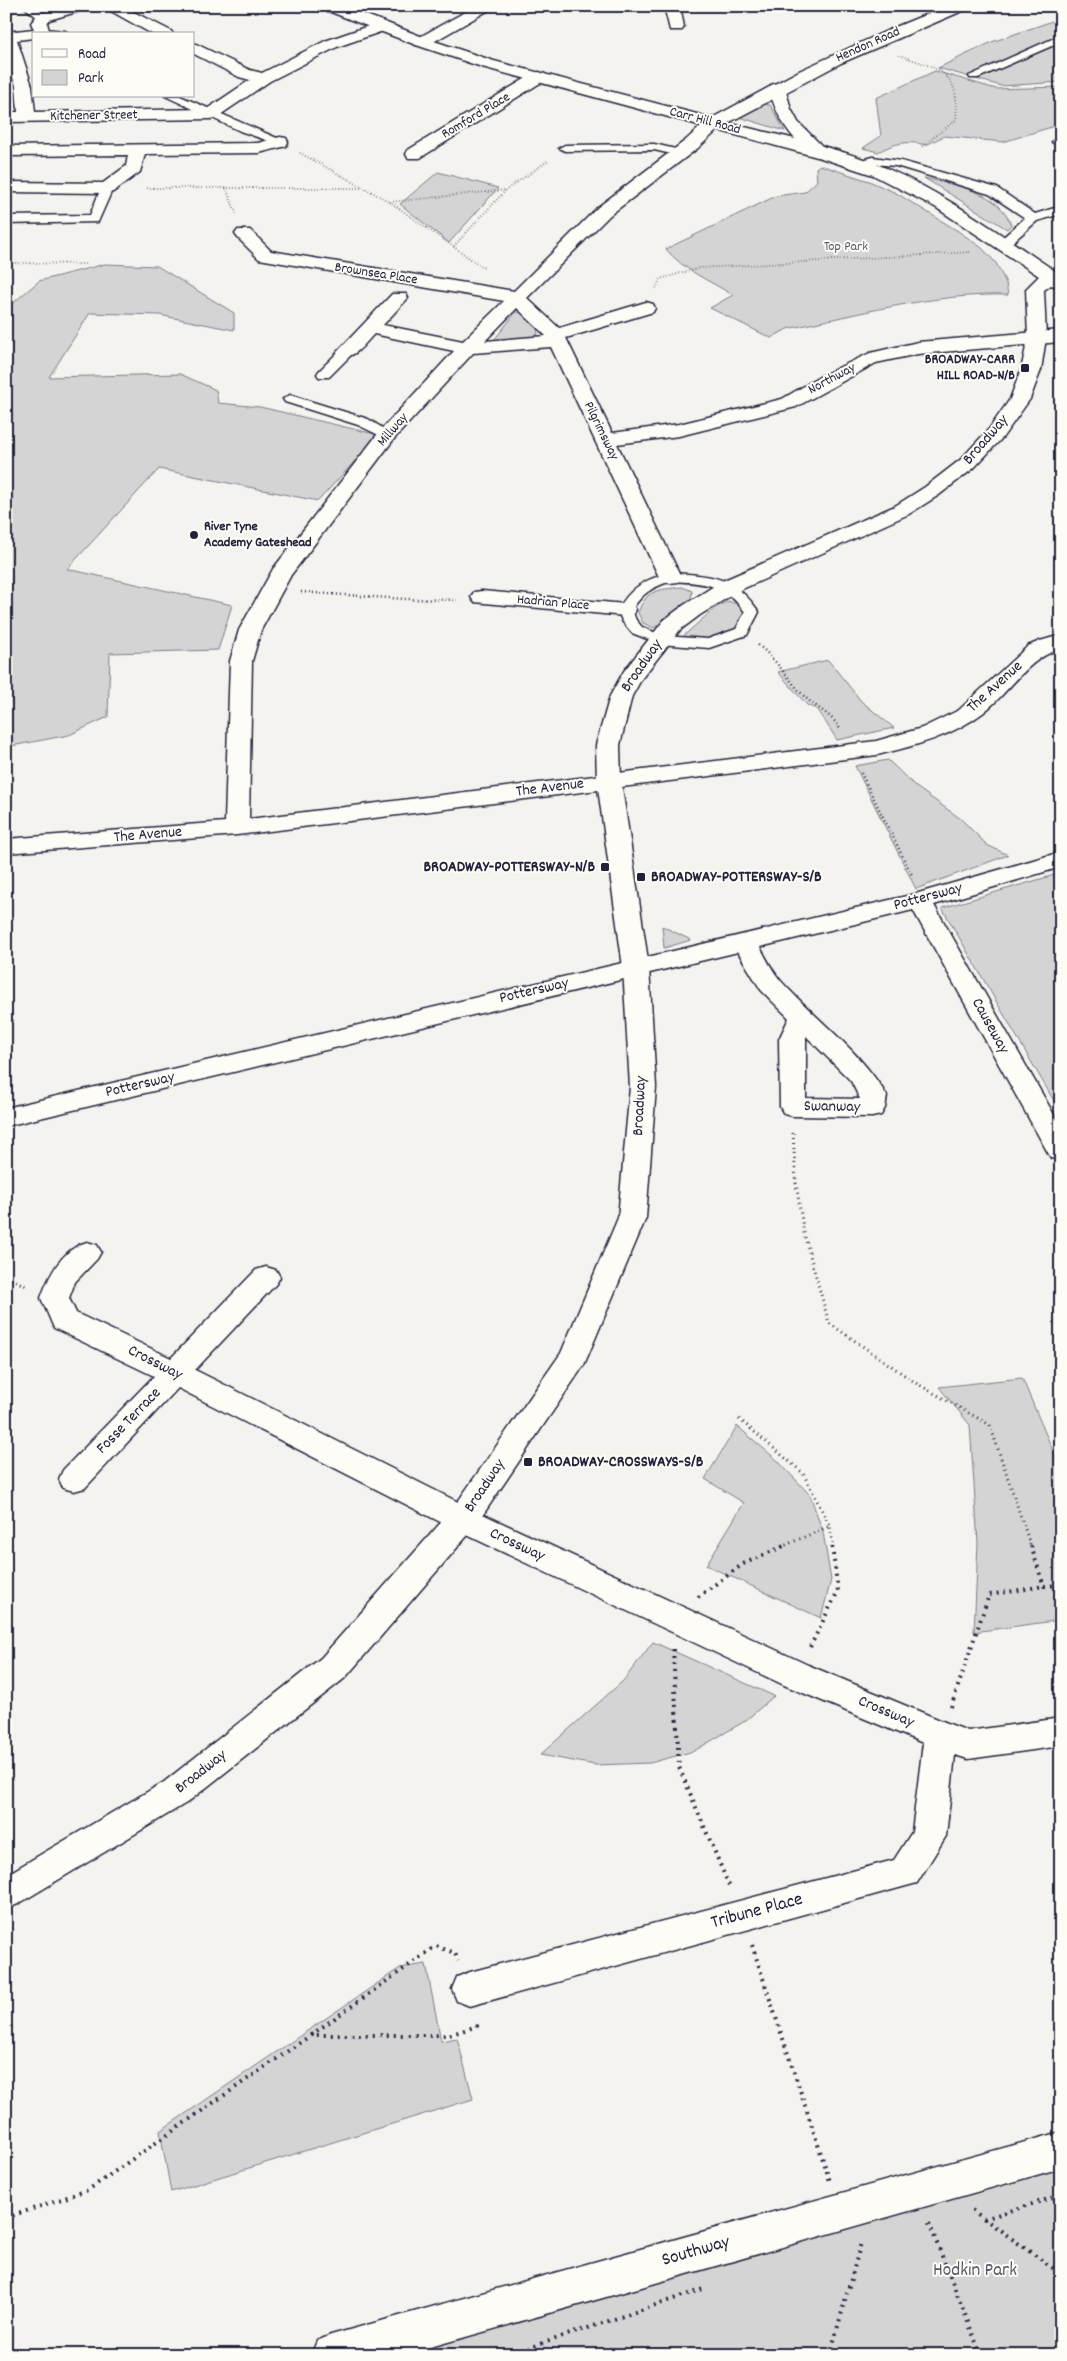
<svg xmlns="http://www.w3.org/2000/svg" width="1067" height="2361" viewBox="0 0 1067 2361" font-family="Dekko,sans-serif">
  <rect width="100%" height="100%" fill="#f4f3ef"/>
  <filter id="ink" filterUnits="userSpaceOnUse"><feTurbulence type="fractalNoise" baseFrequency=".02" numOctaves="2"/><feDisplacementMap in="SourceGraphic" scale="10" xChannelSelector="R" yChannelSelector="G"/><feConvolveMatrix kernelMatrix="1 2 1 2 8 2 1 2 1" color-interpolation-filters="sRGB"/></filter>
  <g filter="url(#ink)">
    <path fill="#d5d4d5" stroke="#7c7b88" d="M1061,18v64l-60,4 -63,-18 54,-26z
      M935,71l61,18 65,-2v37l-58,18 -59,-6 -18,9c-19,-5 -31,-2 -48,7l-15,-4 18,-12 -5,-38z
      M764,104l6,1 15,26 -46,-14z
      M820,165l49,16 27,12 62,38 24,17 14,15 10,20 2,12c-74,-2 -149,19 -221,34l-16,9 -61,-30 23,-13c-23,-14 -50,-25 -67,-46l110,-53 29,-4 12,-11 -1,-13z
      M438,172l60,16 -49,55 -49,-39z
      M924,178c31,8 75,12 87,47l-4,4z
      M105,264l52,2 77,47v17l-75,-15 -69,-2 -41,64 131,-3 36,16 2,13 42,4 119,28 -61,66 -159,-32 -92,100 165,36 -14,45 -108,3 -2,64 -39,18 -63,12v-438l33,-28z
      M516,312h7l14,17 1,5 -9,5 -38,5z
      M682,587l10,4 -1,7 -37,30 -11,-5 -5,-10c8,-24 20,-23 44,-26z
      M728,601l17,6c-1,5 -1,12 -3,16 -11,20 -43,16 -62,16l35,-31z
      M828,660l33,41 33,27 -57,12 -19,-30 -11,-5 -29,-33z
      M888,760l28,27 45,32 26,26 21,10 -92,34 -61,-123z
      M1061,873v240l-119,-205z
      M662,926l29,14 -27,8z
      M1022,1378l39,92v150l-87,12 4,-89 -8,-118 -31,-38z
      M737,1426l40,34 33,35 13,37 8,48 -10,38 -115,-53 38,-62 -39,-24z
      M653,1642l121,54 -29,25 -51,30 -44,12 -55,2 -55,-10 84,-75z
      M426,1964l15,77 16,-3 16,61 -302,93 -11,-61 240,-163z
      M1061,2158v197h-674z"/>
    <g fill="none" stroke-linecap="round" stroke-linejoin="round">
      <g stroke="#22223b" stroke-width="3">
        <path id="service" d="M23,6h12l13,11 -1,2h-8z
          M43,29l22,2 5,3h-31v-4z
          M1061,35v7l-83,36h-8l-1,-2z
          M165,96h15l106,46 -6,3 -40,-14z
          M1061,139v9l-9,-6 2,-2z
          M654,144l30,7 2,2 -6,3 -26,-6 -89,1 -6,-3 6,-3z
          M873,157l28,4 96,27 38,26 26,-8v8l-24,7 -29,25h-8l-2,-3 2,-3 25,-22 -36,-24 -93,-28 -23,-2 -14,3 -6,-3 2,-2z
          M107,184l6,4 -15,34 -92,2v-8l84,-1 11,-27z
          M346,348l5,1 1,3 -1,3 -22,22h-10l-2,-3 2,-3 22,-22z
          M290,395l78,24 26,16 -7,4 -29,-14 -73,-23 -2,-3z
          M670,573c41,2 65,3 89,39l-12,23 -38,13 -49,-4 -28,-11 -10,-12 -4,-11c12,-22 27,-31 52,-37zM671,581c33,2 53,2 74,31l-9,17 -28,10 -45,-3 -21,-9 -6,-7 -4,-10c10,-17 21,-23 39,-29z"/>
      </g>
      <g stroke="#22223b" stroke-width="3">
        <path id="minor" d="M64,6h26l-3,3 -38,11 -2,3 3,11h-16v4l-17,2 15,46 3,26 172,-3 43,-29 -11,-3 -45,-23v-11l56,27 12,3 63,-32 55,-19 6,2 2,3 -2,3 -49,17 -67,34 -53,36 -6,2 -205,3v-10h12l-2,-26 -10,-30v-24l28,-3 -3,-6 7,-9z
          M102,6h20l49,25 2,3h-21z
          M476,6h20l-68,39h-12l-2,-3 2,-3z
          M664,6h16l4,21 -2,3h-12z
          M539,72l6,2 2,3 -2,3 -125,78h-12l-2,-4 2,-4 125,-76z
          M777,83l6,2 2,3 6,21 7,13 25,25 2,4 -2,4h-12c-22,-20 -35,-38 -42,-67l2,-3z
          M714,119l6,1 2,4 -2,4 -22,20 -88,67 -83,83 32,30 87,-26 7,2 2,4 -2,4 -87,26 46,95 67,-9 103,-25 41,-24 47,-22 48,-11 143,-12v12l-143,12 -42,9 -80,44 -117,29 -62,8 64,133 -3,5 -8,1 -8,-1 -3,-5 -108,-230 -78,6 -79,86 -103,136 -30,55 -9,31 -3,158 627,-78 46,-13 37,-18 69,-64 12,-5 21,-6v14c-33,8 -51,43 -77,63 -31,24 -69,34 -107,43l-640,80 -231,18v-14l219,-17 5,-161 9,-31 34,-61 107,-138 74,-80 -80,-17c-10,10 -19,26 -35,22l-2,-4 55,-58h14l2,4 -25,27 80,16 41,-40 -245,-42 -21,-21 -3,-4 3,-4h12l21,21 243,40 84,-84 88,-67 22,-20zM517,308l29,28 -61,5z
          M280,137l6,1 2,4 -2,4 -27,7 -114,1 -5,18 -27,20 -6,1 -101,-1v-10l97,1 23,-17 2,-11 -122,1v-10l252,-3z
          M482,591l143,13 8,1 3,5 -3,5 -8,1 -151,-14 -3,-5 3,-5z
          M1061,852v15l-127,38 127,222v33l-10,-2 -4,-7 -134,-241 -153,37c6,11 12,23 20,33 35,39 80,70 107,116l-2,12 -4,7 -9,2 -79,-1 -9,-2 -4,-7 -1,-68 10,-21 -28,-28 -23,-38 -732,174v-18l909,-214zM806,1036l45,45 9,18 -54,-1z
          M87,1242l10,3 4,7 -4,7 -22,23 -6,16 7,15 95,45 85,-88 10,-3 10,3 4,7 -4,7 -81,86 279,140 334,155 144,60 16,6 93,-13v28l-93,13 -13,-4 -9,81 -29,47 -447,123 -13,-5 -5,-12 5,-12 13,-5 424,-112 18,-28 11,-89 -139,-58 -332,-157 -274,-140 -93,100 -11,3 -11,-3 -4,-9 4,-9 91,-94 -100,-48 -13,-30c8,-23 21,-49 46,-56z
          M1061,2132v36l-659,187h-91l6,-14 14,-6z"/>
      </g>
      <g stroke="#22223b" stroke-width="3">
        <path id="tertiary" d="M320,6h23l85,33 66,22 218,57 87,-47 94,-43 54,-22h23l-3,3 -126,54 -113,60c52,13 108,23 158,45 62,27 118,69 175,107v13l-10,-3 -7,5 2,48 -5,32 -11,29 -27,38 -29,31 -35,27 -30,19 -171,77 -38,24 -20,15 -38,48 -10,18 -12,49 1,36 28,186 7,120 -10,131 -62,147 -110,163 -129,150 -157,124 -170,102 -12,5v-34l158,-93 157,-124 131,-148 109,-157 57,-135 12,-131 -7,-120 -26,-186 -1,-36 14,-49 14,-25 40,-51 20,-15 38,-24 173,-75 30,-19 35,-27 29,-31 21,-30 11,-29 7,-32 -2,-49 13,-13 -104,-69 -62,-32 -52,-17 -339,-91 -66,-22 -93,-36z"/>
      </g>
      <path stroke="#22223b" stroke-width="2" stroke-dasharray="0.5 2.5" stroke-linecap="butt" d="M899,55c41,15 61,15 57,65l-36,28
        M300,153l90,49 95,67
        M147,188h216
        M226,188l11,27
        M390,202l116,-12
        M454,246l52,-56 43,-30
        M6,263l81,1
        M656,288l4,-9 40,-11 272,-16"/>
      <path stroke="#22223b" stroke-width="2.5" stroke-dasharray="1 3" stroke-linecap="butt" d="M301,592l103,7 53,1
        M758,645c18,14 29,33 45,50 12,13 28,18 37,34
        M861,773l52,104"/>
      <path stroke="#22223b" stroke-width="3" stroke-dasharray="1 4" stroke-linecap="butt" d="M793,1133l3,50 8,51 25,89 87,60 74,42 41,122
        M6,1277l21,9
        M739,1419l64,54 27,53
        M781,1547l49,-21 3,21"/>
      <path stroke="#22223b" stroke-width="4" stroke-dasharray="2 5" stroke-linecap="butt" d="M1031,1546l13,40 17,-1
        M698,1597l45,-33 41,-18
        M810,1647l28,-56 -6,-45
        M673,1649l6,118 51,121
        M951,1707l38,-112 55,-9
        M752,1945l78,236
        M311,2035l125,-89 19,7 3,8
        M972,2210l89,64
        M6,2218l82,-28 223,-155h138l28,-9 -1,-4
        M984,2219l77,-24
        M929,2223l52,132
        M508,2355l198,-67
        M830,2355l31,-112"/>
      <use href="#service" fill="#fdfcf7" fill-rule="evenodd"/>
      <use href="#minor" fill="#fdfcf7" fill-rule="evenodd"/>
      <use href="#tertiary" fill="#fdfcf7" fill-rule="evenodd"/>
    </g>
  </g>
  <g fill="#22223b" stroke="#fdfcf7" stroke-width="2">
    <rect x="1020" y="363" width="10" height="10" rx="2.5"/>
    <circle cx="194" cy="535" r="5"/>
    <rect x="600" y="862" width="10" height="10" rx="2.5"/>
    <rect x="636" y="872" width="10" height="10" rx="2.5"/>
    <rect x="523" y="1457" width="10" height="10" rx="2.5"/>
  </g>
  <g text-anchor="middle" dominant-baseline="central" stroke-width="4" stroke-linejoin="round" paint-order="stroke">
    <g font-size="14" fill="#22223b" stroke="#fdfcf7">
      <text transform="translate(868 45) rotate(-24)">Hendon Road</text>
      <text transform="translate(94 116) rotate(-1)">Kitchener Street</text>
      <text transform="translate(476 116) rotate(-31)">Romford Place</text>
      <text transform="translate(705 121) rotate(15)">Carr Hill Road</text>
      <text transform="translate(376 274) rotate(9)">Brownsea Place</text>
      <text transform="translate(832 379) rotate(-28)">Northway</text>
      <text transform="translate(393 430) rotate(-49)">Millway</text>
      <text transform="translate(601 431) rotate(64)">Pilgrimsway</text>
      <text transform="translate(553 603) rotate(5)">Hadrian Place</text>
    </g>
    <g font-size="14" fill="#585769" stroke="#fdfcf7">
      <text x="846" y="247">Top Park</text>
    </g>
    <g font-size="14" font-weight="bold" fill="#22223b" stroke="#fdfcf7" text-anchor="end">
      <text x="1015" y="360">BROADWAY-CARR<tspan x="1015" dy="16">HILL ROAD-N/B</tspan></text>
      <text x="204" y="527" text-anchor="start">River Tyne<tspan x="204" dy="16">Academy Gateshead</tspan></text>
    </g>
    <g font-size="16" fill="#22223b" stroke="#fdfcf7">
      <text transform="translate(986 440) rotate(-49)">Broadway</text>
      <text transform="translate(642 666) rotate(-55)">Broadway</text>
      <text transform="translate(995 687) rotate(-42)">The Avenue</text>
      <text transform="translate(550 788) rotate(-7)">The Avenue</text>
      <text transform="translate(148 835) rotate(-5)">The Avenue</text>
      <text transform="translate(928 897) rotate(-15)">Pottersway</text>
      <text transform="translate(534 991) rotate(-13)">Pottersway</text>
      <text transform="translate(990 1026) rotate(61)">Causeway</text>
      <text transform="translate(140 1085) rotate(-13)">Pottersway</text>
      <text transform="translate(640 1106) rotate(-87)">Broadway</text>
      <text transform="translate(832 1107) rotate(1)">Swanway</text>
      <text transform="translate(155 1363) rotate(27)">Crossway</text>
      <text transform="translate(129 1421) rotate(-46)">Fosse Terrace</text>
      <text transform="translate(485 1486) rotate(-56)">Broadway</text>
      <text transform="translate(517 1545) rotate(25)">Crossway</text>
      <text transform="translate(886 1712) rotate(23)">Crossway</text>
      <text transform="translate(201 1772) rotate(-38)">Broadway</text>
    </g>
    <g font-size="16" font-weight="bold" fill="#22223b" stroke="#fdfcf7" text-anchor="start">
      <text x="595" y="867" text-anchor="end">BROADWAY-POTTERSWAY-N/B</text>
      <text x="651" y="877">BROADWAY-POTTERSWAY-S/B</text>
      <text x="538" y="1462">BROADWAY-CROSSWAYS-S/B</text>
    </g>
    <g font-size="19" fill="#22223b" stroke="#fdfcf7">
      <text transform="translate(757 1912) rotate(-15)">Tribune Place</text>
      <text transform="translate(696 2252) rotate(-16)">Southway</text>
    </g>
    <g font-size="19" fill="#585769" stroke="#fdfcf7">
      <text x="975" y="2271">Hodkin Park</text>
    </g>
  </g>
  <rect width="1067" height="2361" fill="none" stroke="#fdfcf7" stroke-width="25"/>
  <rect x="12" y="12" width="1042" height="2336" fill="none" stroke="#22223b" stroke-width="2" filter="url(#ink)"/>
  <rect x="32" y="32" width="162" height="65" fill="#fdfcf7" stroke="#a5a5ac"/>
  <rect x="42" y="49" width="25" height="8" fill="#fdfcf7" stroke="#a5a5ac"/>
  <text x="78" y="58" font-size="15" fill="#22223b">Road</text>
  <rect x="42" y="70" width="25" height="15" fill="#d5d4d5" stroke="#a5a5ac"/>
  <text x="78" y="82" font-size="15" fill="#22223b">Park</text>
</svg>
